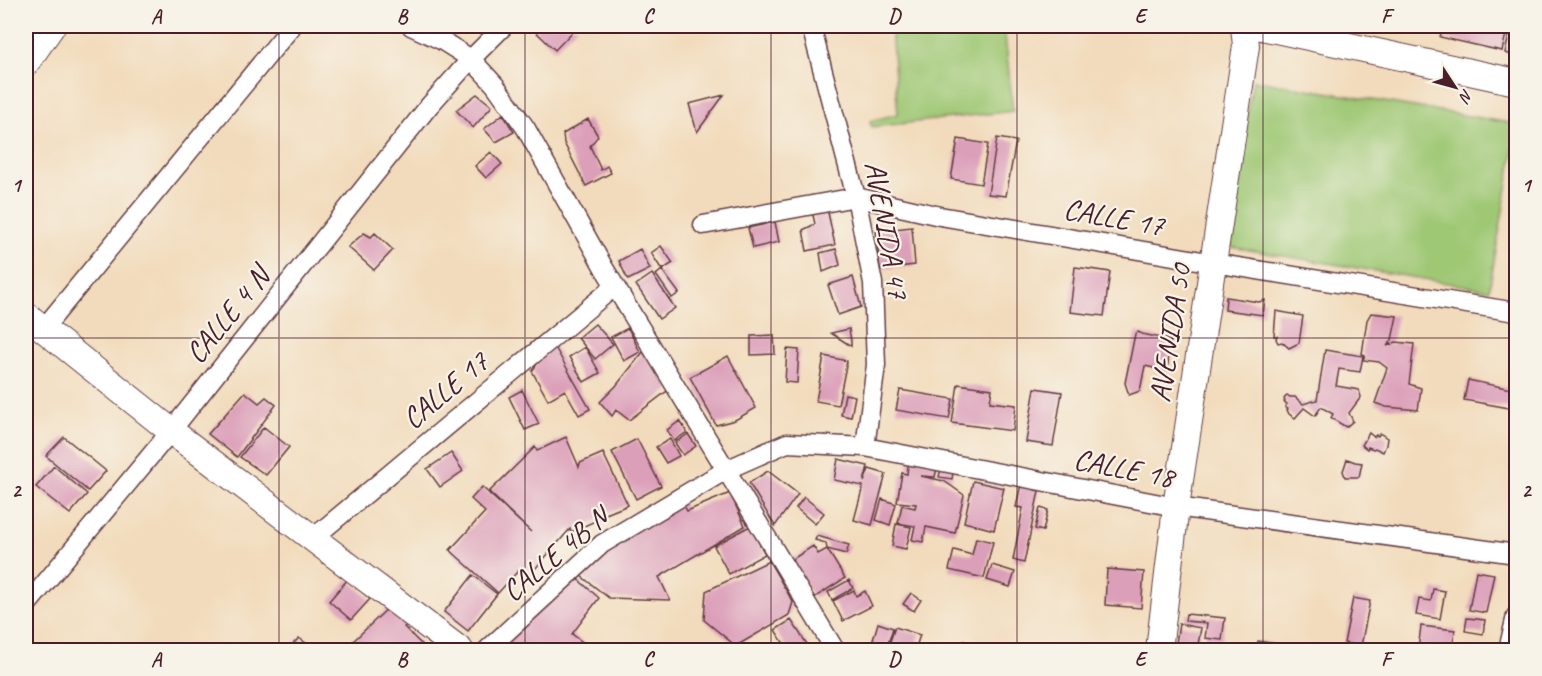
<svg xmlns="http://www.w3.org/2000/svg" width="1542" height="676" viewBox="0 0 1542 676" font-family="Caveat,sans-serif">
  <rect width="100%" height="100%" fill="#f7f3e8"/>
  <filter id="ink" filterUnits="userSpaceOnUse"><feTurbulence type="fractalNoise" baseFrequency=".0167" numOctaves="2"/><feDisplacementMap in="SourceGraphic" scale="12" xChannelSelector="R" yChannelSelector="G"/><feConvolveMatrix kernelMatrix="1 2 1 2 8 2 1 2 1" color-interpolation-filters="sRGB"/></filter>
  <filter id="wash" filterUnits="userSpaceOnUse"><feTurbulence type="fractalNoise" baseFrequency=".008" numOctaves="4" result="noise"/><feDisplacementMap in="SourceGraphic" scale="24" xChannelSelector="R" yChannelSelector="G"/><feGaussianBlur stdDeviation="1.35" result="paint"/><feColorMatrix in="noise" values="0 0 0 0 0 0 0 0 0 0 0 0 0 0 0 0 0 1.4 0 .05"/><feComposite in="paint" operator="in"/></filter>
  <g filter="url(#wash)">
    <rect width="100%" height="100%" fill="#f2dbbc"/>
    <path fill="#9fc874" stroke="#747450" stroke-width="1.5" d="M919,26h85l9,85 -141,16 -2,-6 28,-7 -7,-85z
      M1253,80l263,44v13l-27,153 -265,-44z"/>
    <g id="blocks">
      <path fill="#dc9fb9" d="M540,26h38l-23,24 -20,-19z
        M1443,26h65l-6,25 -62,-14z
        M1511,26l5,1v29l-11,-3z
        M477,94l15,12 -19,22 -17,-18z
        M724,95l-27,37 -8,-28z
        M503,114l11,18 -18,10 -12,-13z
        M588,119l10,17 -8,10 11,24 6,-4 4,7 -25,13 -22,-43 -1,-9z
        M997,138l19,3 -10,55 -18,-2z
        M958,139l30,5 -7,40 -30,-5z
        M491,152l11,12 -16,14 -11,-12z
        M827,208l8,37 -28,6 -4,-21 12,-6 -3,-13z
        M775,222l4,20 -26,6 -5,-20z
        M912,227l3,38 -35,4 -4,-38z
        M364,233l7,4 4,-4 18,17 -19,20 -26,-23z
        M661,246l12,17 -11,7 -11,-17z
        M640,249l10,20 -22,11 -9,-19z
        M836,249l4,16 -17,7 -3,-19z
        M1075,267l35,5 -6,44 -34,-4z
        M662,270l17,23 -7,5 -16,-23z
        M652,274l23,34 -16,11 -23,-34z
        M853,277l8,30 -23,8 -10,-30z
        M1226,297l33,5 6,-2 -2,15 -38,-5z
        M1276,311l27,5 -4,27 -10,5 -7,-6 -4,1 -2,-4 1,-3h-3z
        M1371,313l26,3 -5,24 -5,6 9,-4 18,2 -5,40 12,4 -3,22 -32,-3 -11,-4 12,-35 -8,-6 -16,-2 2,-5 -3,-1 5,-34z
        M595,324l18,20 -18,15 -17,-21z
        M628,328l12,24 -16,9 -13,-24z
        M849,329l2,12v5l-20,-13z
        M1138,332l4,2 29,6 -4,31 -22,-5 -5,25 -11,4 -4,-12 10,-49z
        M774,335l1,19 -24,1v-19z
        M552,342l38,67 -11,6 -14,-25 -17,10 -16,-29z
        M585,347l15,26 -16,9 -15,-25z
        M787,349l12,1 -2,33 -12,-1z
        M1325,350l38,6 -3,16 -21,-3 -3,17 23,4 2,7 -12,16 4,8 -7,6 -15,-9 2,-4 -12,-7 -6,9 -11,-8 -9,10 -6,-4 -2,-4 1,-1 -3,-2 2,-3 -3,-2 1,-1 -1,-2 3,-4 3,2h5l8,7 14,-4z
        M643,352l28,36 -42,32 -13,-10 -4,6 -12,-14 16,-16z
        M728,356l28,52 -21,12 -19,5 -26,-48z
        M824,356l23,5 -9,44 -22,-4z
        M1468,380l48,10 -1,19 -51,-9z
        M958,384l34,5 -2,13 26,3 -3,26 -61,-8z
        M1035,388l27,4 -9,54 -27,-4z
        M522,390l17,34 -14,6 -16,-33z
        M900,390l53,9 -4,20 -53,-9z
        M245,392l14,11 7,-6 10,8 -39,52 -29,-23z
        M845,394l10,2 -4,21 -10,-2z
        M680,421l7,11 -13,9 -7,-11z
        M264,427l25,20 -23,28 -26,-18z
        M1369,433l5,4 2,-2 2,1 1,-2h2l6,4 -1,7 -3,7 -8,-4 -2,1 -5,-2 -1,2 -5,-4z
        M688,434l8,12 -13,9 -8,-12z
        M64,437l42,34 -18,20 -42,-35z
        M566,437l13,30 1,-4 23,-10 25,52 -27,11 1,2 -31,14 -1,-3 -43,49 -9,-7 -20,22 -48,-43 35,-38 -14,-13 11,-12 49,45 -42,-40 46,-45 2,4z
        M637,439l24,47 -25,13 -24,-47z
        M670,439l9,17 -13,7 -10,-16z
        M451,453l12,18 -23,16 -13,-18z
        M909,458l29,5 -3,14 -14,-1 23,5 20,14 -9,38 -29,-6 -3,15 -11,-2 3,-14 -17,-3 4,-18 13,3 1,-4 -19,-2 5,-29 5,1z
        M838,459l30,7 -4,16 5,-13 17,5 -14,51 -18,-5 9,-34 -29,-6z
        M1347,459l8,3 7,1 -3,14h-14l-2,-6z
        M942,464l12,2 -2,13 -13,-2z
        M54,466l33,28 -17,20 -34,-27z
        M768,471l30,23 -23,32 -26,-43z
        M1022,479l14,3 -1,8 4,1 -15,72 -11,-3 10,-52 -7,-1z
        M973,481l31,7 -10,42 -30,-8z
        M730,493l15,33 -86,51 11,23 -61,-2 -33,-26 105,-72 6,11z
        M804,497l20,16 -9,11 -19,-16z
        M882,499l14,5 -6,21 -14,-5z
        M1040,508l8,2 -5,21 -8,-2z
        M896,524l15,3 -5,22 -14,-3z
        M750,526l15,28 -36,20 -15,-28z
        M817,536l32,9 -3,9 -19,-5 -1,-6 -11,-3z
        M976,538l17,4 -9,36 -35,-8 5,-20 18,5z
        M813,546l5,8 9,-5 18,29 -31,20 -23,-38z
        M769,561l24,41 -4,13 -53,31 -32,-26 2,-29z
        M992,565l23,7 -5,15 -23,-7z
        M1107,569l37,3 -3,36 -36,-3z
        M1476,571l18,3 -8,39 -17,-3z
        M473,575l24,19 -29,37 -24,-19z
        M573,575l26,23 -27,36 21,16h-85l1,-13z
        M348,579l22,20 -19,21 -22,-19z
        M849,580l4,8 -21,12 -4,-8z
        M1433,589l12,2 -5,28 -24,-4 3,-16 12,2z
        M854,590l2,6 9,-5 7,15 -29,15 -10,-20z
        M911,593l10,7 -7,11 -11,-7z
        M1353,598l17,3 -9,45 -17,-3z
        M391,605l18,18 -5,4 23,23h-75l-4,-4z
        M1186,614l39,4 -3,22 -17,-2 2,-15 -22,-2z
        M1467,618l18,2 -2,14 -18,-3z
        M791,620l20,30h-23l-13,-20z
        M878,623l15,5 -7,22h-16z
        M1179,624l22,4 -4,22h-22z
        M1421,626l34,4 -3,20h-34z
        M895,627l25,8 -5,15h-28z
        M299,638l17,12h-29z
        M964,641l22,6 -1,3h-23z
        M1258,641l19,3 -1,6h-19z"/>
    </g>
  </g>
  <g filter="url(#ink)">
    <use href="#blocks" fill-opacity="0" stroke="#633b41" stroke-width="1.5"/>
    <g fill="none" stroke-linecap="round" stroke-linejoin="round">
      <g stroke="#633b41" stroke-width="21">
        <path id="street" d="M411,26l30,14 30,19 24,26 30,42 79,141 231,382
          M811,26l45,171 17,86 3,82 -11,82
          M703,225l153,-28 84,19 274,47 302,49
          M44,328l248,-302
          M312,539l303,-253
          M26,606l145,-175 258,-325 42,-47 33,-33
          M487,650l115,-106 124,-74 61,-27 78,4 311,60 340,47
          M1508,650l8,-34"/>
      </g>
      <g stroke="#633b41" stroke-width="28">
        <path id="secondary" d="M1257,26l259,56
          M26,63l26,-37
          M26,315l145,116 289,219
          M1159,650l17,-143 70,-461 -2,-20"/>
      </g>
      <use href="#street" stroke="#fff" stroke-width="18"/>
      <use href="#secondary" stroke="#fff" stroke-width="26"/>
    </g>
  </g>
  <path fill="none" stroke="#4a1f2b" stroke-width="1.5" stroke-opacity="0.55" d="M279,26v624M525,26v624M771,26v624M1017,26v624M1263,26v624M26,338h1490"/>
  <g text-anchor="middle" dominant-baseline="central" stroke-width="4.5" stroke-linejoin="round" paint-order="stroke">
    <g font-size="30" fill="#4a1f2b" stroke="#f7f3e8">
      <text transform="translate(1114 217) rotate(10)">CALLE 17</text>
      <text transform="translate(887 230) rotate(80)">AVENIDA 47</text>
      <text transform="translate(227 315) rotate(-51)">CALLE 4 N</text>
      <text transform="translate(1170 333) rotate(-81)">AVENIDA 50</text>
      <text transform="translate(445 390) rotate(-40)">CALLE 17</text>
      <text transform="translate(1124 468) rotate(11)">CALLE 18</text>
      <text transform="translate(555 554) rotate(-40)">CALLE 4B N</text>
    </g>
  </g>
  <rect width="1542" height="676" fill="none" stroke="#f7f3e8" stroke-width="66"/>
  <g transform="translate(1455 87) rotate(126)" stroke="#f7f3e8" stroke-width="4.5" paint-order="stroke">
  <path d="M0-4.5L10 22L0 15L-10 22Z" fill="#4a1f2b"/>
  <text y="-9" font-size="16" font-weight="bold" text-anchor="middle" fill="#4a1f2b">N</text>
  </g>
  <rect x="33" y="33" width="1476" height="610" fill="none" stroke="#4a1f2b" stroke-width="2"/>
  <g font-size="20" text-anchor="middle" font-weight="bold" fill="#4a1f2b">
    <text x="156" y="23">A</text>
    <text x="402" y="23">B</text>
    <text x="648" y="23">C</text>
    <text x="894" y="23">D</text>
    <text x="1140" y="23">E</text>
    <text x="1386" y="23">F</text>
    <text x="16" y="192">1</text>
    <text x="1526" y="192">1</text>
    <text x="16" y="497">2</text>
    <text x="1526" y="497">2</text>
    <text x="156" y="666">A</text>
    <text x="402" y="666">B</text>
    <text x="648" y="666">C</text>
    <text x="894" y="666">D</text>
    <text x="1140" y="666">E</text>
    <text x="1386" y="666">F</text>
  </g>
</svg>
